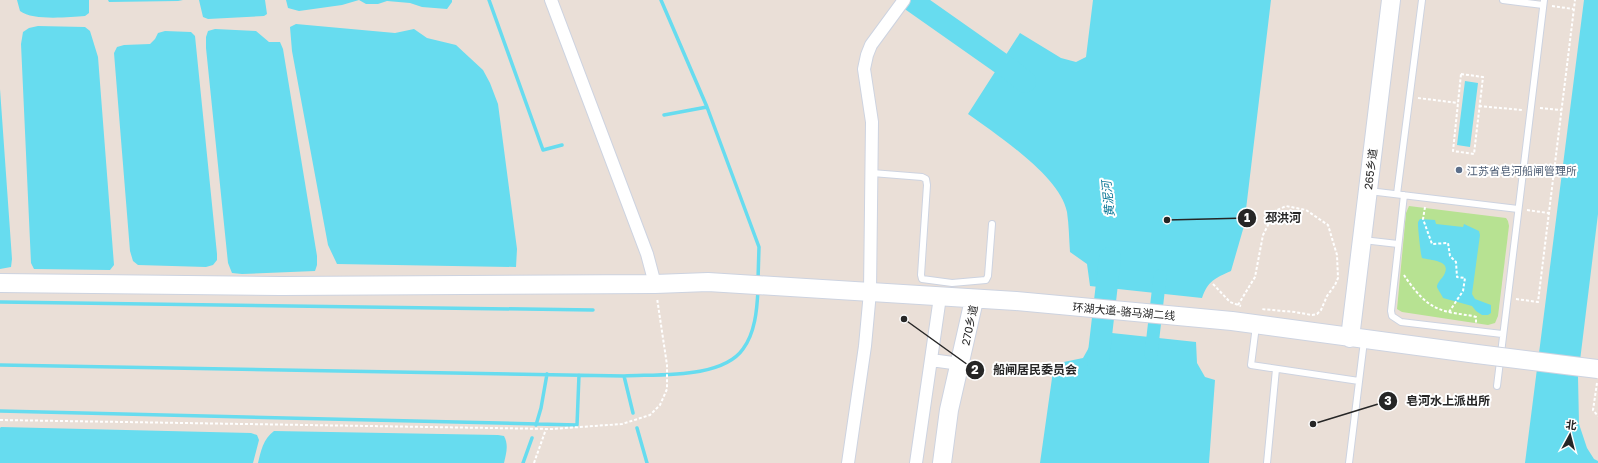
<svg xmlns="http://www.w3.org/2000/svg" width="1598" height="463" viewBox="0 0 1598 463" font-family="'Golos Text','Noto Sans SC',sans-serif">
  <rect width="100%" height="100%" fill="#eadfd7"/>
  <path fill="#b7e292" d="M1409,206l97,12 2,3 1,5 -11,90 -3,7 -7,2 -86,-13 -5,-3 9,-96z"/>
  <path fill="#67dcef" d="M17,0h72v13l-4,3c-16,1 -52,5 -65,-5z
    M108,0h75l-5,1 -69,1z
    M199,0h66l2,14 -3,2 -56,3 -5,-2z
    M286,0h166v2l-5,7 -25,-2 -12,-4 -23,-2 -9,3h-12l-7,-4 -17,5 -43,6 -11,-3z
    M1093,0h178l-27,226 -13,45c-16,7 -23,10 -29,27l-112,-12 -3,-22 -17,-12c-1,-13 -1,-27 -3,-40 -7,-36 -70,-77 -99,-98l52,-81 41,25 15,4 10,-5z
    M1584,0h14v214l-20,163 1,47 8,24 7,11 4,2v2h-73z
    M296,24l99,9 19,-4 13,9 29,7 27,25 7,13 8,21 19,145 -1,18 -179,-3 -9,-19 -36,-194 -2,-24z
    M38,26l47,1 5,4 8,26 16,208 -4,5 -76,-1 -3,-6 -10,-219 2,-12 6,-4z
    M215,29l41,2 13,11h11l3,7 34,207v9l-2,6 -73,3 -10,-1 -4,-10 -22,-215v-11l2,-6z
    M165,31l26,1 4,4 22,218v6l-4,5 -7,2 -68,-2 -5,-4 -3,-10 -16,-198 3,-6 7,-2 26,-1 5,-5 3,-6z
    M1465,81l13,2 -8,64 -13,-2z
    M0,89l12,170 -1,8 -11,2z
    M1420,219l15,1 1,4 27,3 1,-3 15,7 1,4 -8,59 3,5 16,6v8l-3,2h-6l-6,-4 -4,-5 -29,-8c-1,-3 -5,-8 -6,-11 0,-3 3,-7 5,-9 12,-17 -7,-17 -20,-20 -1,-2 -4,-29 -4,-33 0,-4 0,-3 2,-6z
    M1093,331l103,11 1,21 8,14 10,3 -6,83h-169l14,-99 29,-6 9,-16z
    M1,427l250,6 6,2 2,5 -6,23h-253v-35z
    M274,431l224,4 6,1c5,9 2,18 0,27h-246c3,-12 5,-24 16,-32z"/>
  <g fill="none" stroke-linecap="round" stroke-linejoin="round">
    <path stroke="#67dcef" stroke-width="3.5" d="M489,0l54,150 19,-5
      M661,0l46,107 52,140 -1,33
      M664,115l43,-8
      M0,302l593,8
      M0,365l624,11c33,-2 98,3 119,-27 12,-16 14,-39 15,-59
      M624,376l9,37
      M0,411l577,14 2,-50
      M536,425l5,-17 6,-34
      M637,428l10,35
      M523,463l9,-25"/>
    <path stroke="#67dcef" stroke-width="13" d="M1151,354l9,-78"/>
    <path stroke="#67dcef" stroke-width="22" d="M911,0l101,71 13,11
      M1098,361l12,-103"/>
    <g stroke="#cdd3e0" stroke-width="8">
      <path id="lane" d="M1503,0l40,5
        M872,173l50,4 4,2 1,6 -6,90 1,4 30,4 34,-3 2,-4 4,-52
        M1369,191l149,18
        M1397,194l25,-194
        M1404,195l-13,116 1,5 9,6 101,12
        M1363,240l35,4
        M1256,326l-5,39 108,16
        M1497,386l47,-386
        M1267,463l9,-94
        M1349,463l15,-122"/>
    </g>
    <g stroke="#cdd3e0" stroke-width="14">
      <path id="street" d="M551,0l96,254 8,30
        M931,360l29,4
        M848,463l17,-117 5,-54 2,-170 -8,-53 3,-14 4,-10 33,-45
        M916,463l24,-166"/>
    </g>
    <g stroke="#cdd3e0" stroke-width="20">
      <path id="secondary" d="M0,283l281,3 374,-2 53,-2 308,19 216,20 245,33
        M1350,338l41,-338
        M942,463l7,-53 25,-110"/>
    </g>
    <path stroke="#fff" stroke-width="2" stroke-dasharray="3 2" stroke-linecap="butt" d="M1552,6l21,3
      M1461,74l22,3 -9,77 -21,-3z
      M1418,98l40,5
      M1479,106l43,4
      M1540,108l21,2
      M1425,207l-2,12 9,25 16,-1 2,13 6,6 1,15 8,1 -2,13 -14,21
      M1527,210l21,3
      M1404,275c3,5 7,10 11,15 18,22 32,22 58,26l3,1v6
      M1213,284l17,18 11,4
      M1516,299l22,3 37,-302
      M1238,305l17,-28 8,-42 12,-24 11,-5 20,4 22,15 9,30 1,23 -3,7 -8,11 -6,14 -4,4 -5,1 -17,-3 -34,-3
      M1597,383l-4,27 5,6
      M0,420l552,9 70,-5 28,-9 10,-10 7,-16v-24l-10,-67
      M534,463l12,-34"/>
    <use href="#lane" stroke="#fff" stroke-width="6"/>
    <use href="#street" stroke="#fff" stroke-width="12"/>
    <use href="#secondary" stroke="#fff" stroke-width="18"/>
    <g stroke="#cdd3e0" stroke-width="20" stroke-linecap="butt">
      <path id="secondary-bridge" d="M1477,354l121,15"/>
    </g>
    <use href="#secondary-bridge" stroke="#fff" stroke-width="18"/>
  </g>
  <circle fill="#5c6f8a" stroke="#fff" stroke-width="1.5" cx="1459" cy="170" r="4"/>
  <g text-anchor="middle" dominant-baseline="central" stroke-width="4" stroke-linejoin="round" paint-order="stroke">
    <g font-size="11" fill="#262626" stroke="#fff">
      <text transform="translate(1370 169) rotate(-83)">265乡道</text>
      <text transform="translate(1124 311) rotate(5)">环湖大道-骆马湖二线</text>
      <text transform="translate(969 325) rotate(-78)">270乡道</text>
    </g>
    <g font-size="11" fill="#4e5e75" stroke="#fff" text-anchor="start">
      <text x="1467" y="170">江苏省皂河船闸管理所</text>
    </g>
    <g font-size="12" font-style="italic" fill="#0b7796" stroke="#fff">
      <text transform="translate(1108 199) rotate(-96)">黄泥河</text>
    </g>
  </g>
  <path fill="none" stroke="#262626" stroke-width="1.5" d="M1167 220L1247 218M904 319L975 370M1313 424L1388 401"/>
  <g fill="#262626" stroke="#fff" stroke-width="1.5">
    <circle cx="1167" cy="220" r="4"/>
    <circle cx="904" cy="319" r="4"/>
    <circle cx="1313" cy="424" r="4"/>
    <circle cx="1247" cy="218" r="10"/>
    <circle cx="975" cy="370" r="10"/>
    <circle cx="1388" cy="401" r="10"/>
  </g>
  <g font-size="12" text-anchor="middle" font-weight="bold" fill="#fff">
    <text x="1247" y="222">1</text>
    <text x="975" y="374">2</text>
    <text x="1388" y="405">3</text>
  </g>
  <g font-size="12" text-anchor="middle" font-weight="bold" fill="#262626" stroke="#fff" stroke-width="4" stroke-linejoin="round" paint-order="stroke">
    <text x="1283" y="222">邳洪河</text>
    <text x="1035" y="374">船闸居民委员会</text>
    <text x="1448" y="405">皂河水上派出所</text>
  </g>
  <g transform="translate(1570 435) rotate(7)" stroke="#ffffff" stroke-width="3" paint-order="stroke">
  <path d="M0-3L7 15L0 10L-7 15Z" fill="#262626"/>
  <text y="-6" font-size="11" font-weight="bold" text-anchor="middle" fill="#262626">北</text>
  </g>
</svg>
